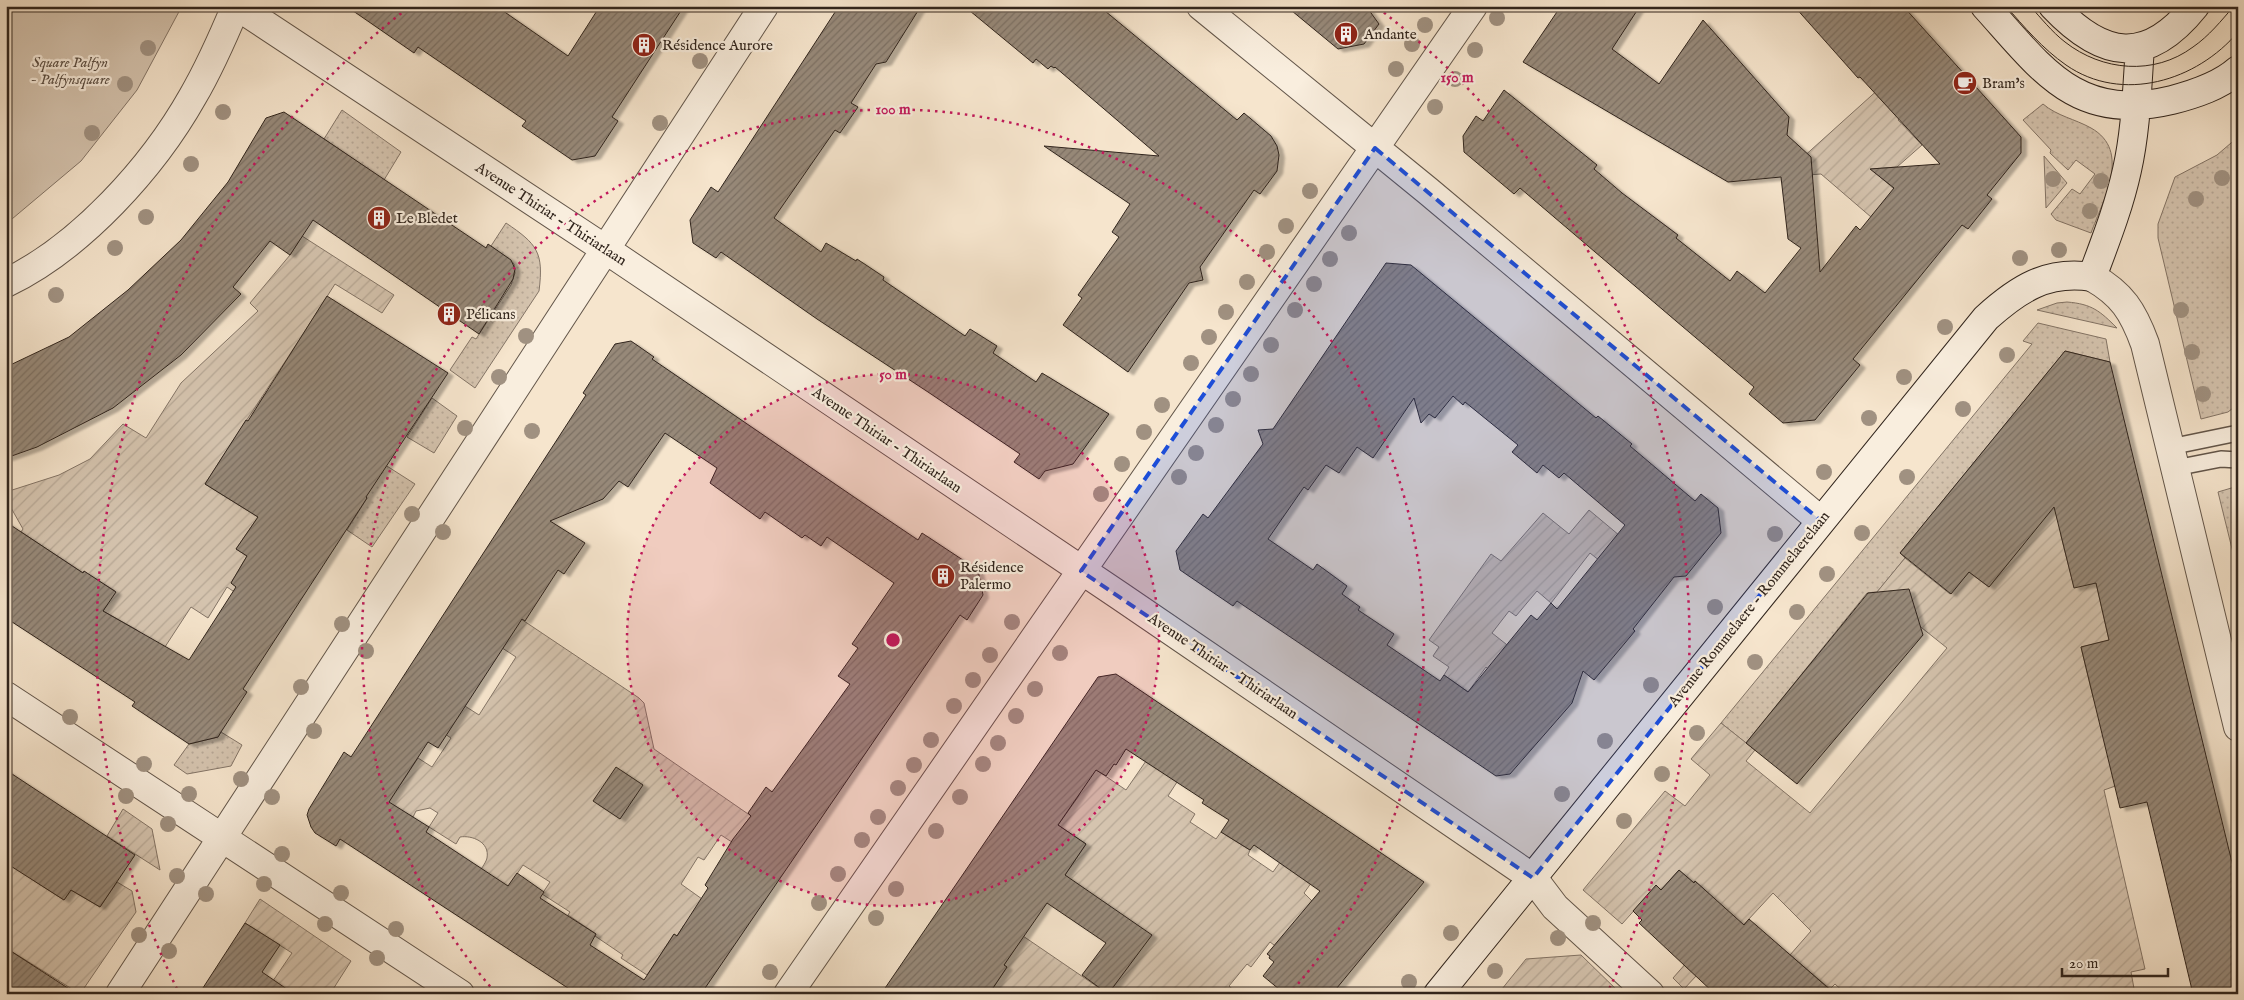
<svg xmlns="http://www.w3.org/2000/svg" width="2244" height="1000" viewBox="0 0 2244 1000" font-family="'IM FELL English',serif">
  <defs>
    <pattern id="grass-dots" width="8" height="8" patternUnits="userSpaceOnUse" patternTransform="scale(1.25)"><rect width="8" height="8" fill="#d5c4af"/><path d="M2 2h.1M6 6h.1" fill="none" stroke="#b7a896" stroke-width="1.8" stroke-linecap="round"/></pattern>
    <pattern id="garden-furrows" width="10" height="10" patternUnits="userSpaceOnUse" patternTransform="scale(1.25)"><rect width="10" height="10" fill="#d5c4af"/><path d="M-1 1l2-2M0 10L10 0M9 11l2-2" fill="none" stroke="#b7a896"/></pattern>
    <pattern id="building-hatch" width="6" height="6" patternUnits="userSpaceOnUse" patternTransform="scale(1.25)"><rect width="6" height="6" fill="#978979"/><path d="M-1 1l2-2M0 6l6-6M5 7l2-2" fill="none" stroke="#7c7063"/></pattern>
    <filter id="shadow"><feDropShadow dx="5.5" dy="3" stdDeviation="1" flood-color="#0004"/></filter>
  </defs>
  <rect width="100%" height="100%" fill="#f6e5cd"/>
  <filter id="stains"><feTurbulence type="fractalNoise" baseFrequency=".004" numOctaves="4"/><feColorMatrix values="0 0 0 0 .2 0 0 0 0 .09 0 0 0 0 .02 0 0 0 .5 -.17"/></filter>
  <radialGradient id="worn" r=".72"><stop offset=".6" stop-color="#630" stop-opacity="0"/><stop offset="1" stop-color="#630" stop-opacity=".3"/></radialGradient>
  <path fill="url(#grass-dots)" stroke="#837466" d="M2043,104c14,12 32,15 48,24 41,23 12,72 0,105l-35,-13 -5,-6 21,-25 8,5 15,-20 -19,-14 -8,10 -18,-17 1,-3 -28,-30z
    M342,110l59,42 -17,28 -60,-41z
    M2238,137v99c-7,23 -2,41 0,64 2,35 0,70 0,104l-10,8 -27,7 -43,-181v-14l17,-47 42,-22z
    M2044,156l23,27 -21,25z
    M506,223c31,21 38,29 33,68l-64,97 -25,-18 22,-33 4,2 35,-54 4,-12 -1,-9 -23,-18z
    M2067,302c25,2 33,9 50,26l-80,-18 20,-7z
    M2038,323l68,16 4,23 -45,-11 -165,202 5,5 -28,34 -10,1 -121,150 -25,-20 311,-379 -9,-3z
    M268,390l147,94 -43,63 -25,-17 20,-32 -121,-78z
    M432,398l25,18 -23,37 -27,-16z
    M2238,486v29l-4,5 4,14v39l-20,-81z
    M221,732l21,13 -11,21 -44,8 -13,-9 15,-21 29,-7z"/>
  <path fill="#d5c4af" stroke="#837466" d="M6,6h176l-45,84 -56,71 -75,63z"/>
  <path fill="url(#garden-furrows)" stroke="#837466" d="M1881,87l22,27 -5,6 24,25 -25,22 -26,2 30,26 -30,22 -50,-43 -40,3z
    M302,236l92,59 -12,18 -47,-29c-42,67 -87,133 -130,200l53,33 -22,32 11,7 -16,27 13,9 -2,5 -15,-10 -19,31 -17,-11 -30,46 -24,-23 -34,-19 12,-20 -31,-19 -1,1 -62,-41 2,-3 -17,-30v-7l53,-17 31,-16 33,-35 23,14 35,-55 77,-72 -8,-8 40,-48z
    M2054,481l7,55 13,51 22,-4 13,57 -28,7 12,50 31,86 -20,7 41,179 -14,3 4,22h-289l-11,-10 -5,5 -40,-34 21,-24 -38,-38 -89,96 -11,-11 14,-16 26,-64 -18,-17 -1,2 -15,-13 -18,20 -5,-4 -34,38 -39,-34 82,-99 20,15 25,-31 -19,-16 30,-36 34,27 -9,11 64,52 137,-165 -70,-56 28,-34 45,36 19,-22 20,15 31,-39z
    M1589,510l49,41 -27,19 -21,-17 -39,50 -14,-12 -21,25 -7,-5 -17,22 19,15 -21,23 -4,-4 -18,25 -24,-17 5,-8 -16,-11 6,-9 -10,-7 62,-86 10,7 42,-48 26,21z
    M512,613l127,85 5,5 10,46 97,67 -7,9 6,4 -12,17 -17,-11 -17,25 -6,-3 -17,27 28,20 -17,26 -8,-5 -7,11 -3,-2 -27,41 -26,-17 2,-3 -28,-19 1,-2 -28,-19 2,-3 -28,-18 8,-12 -27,-17 -19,28 -27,-18c3,-5 9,-12 10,-17 3,-16 -15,-23 -27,-21l-4,7 -27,-17 9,-14 -8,-5 -14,3 -3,6 -40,-20 27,-12 18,-27 14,9 19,-29 -12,-8 18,-29 22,14 37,-58 -23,-15z
    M1146,761l31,21 -9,14 27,18 -5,8 26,17 5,-7 29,18 -2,5 25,17 15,-21 26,28 -10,14 8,8 -34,47 -8,-6 -19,25 -4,-3 -18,22 9,8h-249l18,-27 -3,-2 19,-29 85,58 37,-51 -80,-68 21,-31 -28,-19 20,-28 14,-30 34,23z
    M123,809l29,20 8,41 -53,-34z
    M6,859l40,1 -13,20 31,20 7,-10 29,17 17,-25 15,9 4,21 -56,82 -74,-46z
    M260,899l91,62 -21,33h-66l28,-41 -47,-30z
    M1581,955l40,39h-123l28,-35z"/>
  <path fill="url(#building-hatch)" stroke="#31251d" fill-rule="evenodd" filter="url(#shadow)" d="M346,6h150l72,50 32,-50h84l-72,111 6,4 -23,35 -23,4 -50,-34 4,-5 -108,-74 -4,6z
    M839,6h82l-35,56 -10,2 -25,39 7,4 -18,26 -5,-3 -61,88 47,34 5,-9 30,18 1,-2 27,18 -1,3 82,56 5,-7 27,17 -4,7 43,29 6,-9 67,41 -36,50 -28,7 -6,8 -25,-17 6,-8 -92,-62 -111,-73 -96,-67 -5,6 -23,-15 -3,-23 21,-33 7,5z
    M964,6h135l138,114 7,-7 27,23 6,10 2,9 -2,16 -17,23 -6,-4 -54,77 3,13 -14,3 -61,89 -65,-47 19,-27 -4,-3 41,-58 -7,-5 18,-28 -86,-58 115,10 -104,-89 -1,1 -3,-2 -3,3 -12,-10 -3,4z
    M1286,6h80l13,18 -15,20 -26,5z
    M1561,6h79l-28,43 47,35 44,-64 86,97 -2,18 24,22 9,115 36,-46 4,4 34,-42 -24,-19 70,-5 -80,-87 -2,1 -64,-72h109l118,131v16l-34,42 5,4 -24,30 -6,-4 -109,134 7,6 -45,55 -32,3 -34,-29 5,-7 -78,-66 -156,-133 -6,6 -50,-42 -1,-16 13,-20 7,5 21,-31 93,75 -3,4 28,24 56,42 -2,3 54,43 7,-10 28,22 36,-45 -13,-9 -7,-62 -53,5 -205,-120z
    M284,112l202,136 2,-4 23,16 4,9 -2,10 -34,55 -166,-114 -23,35 -20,-14 -37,46 8,7 -60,61 -68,53 -76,39 -31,11v-91l63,-30 59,-47 53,-50 47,-58 38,-64z
    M1386,263l25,2 185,153 2,-2 34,28 -2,2 65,55 6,-7 17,14 3,25 -35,43 -12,1 -41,52 2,2 -41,49 -11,-9 -11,32 -62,71 -14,2 -259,-175 -4,5 -53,-36 -4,-19 27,-37 5,4 55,-74 -5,-14 15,-1zM1453,396l10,9 2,-3 53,43 -6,7 25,21 6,-8 16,13 5,-5 61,52 -68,84 -6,-6 -14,17 -6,-5 -63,77 -24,-17 -4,6 -53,-36 7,-11 -36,-24 2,-3 -18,-13 5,-8 -30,-22 -4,6 -45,-31 36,-52 4,3 18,-25 13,8 18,-26 16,11 41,-60 7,25 8,-9 6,4z
    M327,296l121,77 -82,124 1,1 -124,191 4,3 -26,40 -3,5 -29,7 -57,-38 3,-4 -129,-84v-96l77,51 1,-2 32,21 -13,19 86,49 47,-73 -5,-4 16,-27 -11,-7 22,-32 -53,-33 41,-64 2,1z
    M631,341l23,16 -2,2 202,138 64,43 4,-7 56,37 5,25 -16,25 -7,-5 -259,379h-124l-237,-155 -4,7 -21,-13 -4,-6 -4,-12 2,-6 35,-57 7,5 235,-362 -3,-2 32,-49zM665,433l52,35 -7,15 50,36 5,-7 37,26 3,-3 16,11 6,-9 67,46 -42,61 6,4 -20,28 12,8 -78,108 -6,-5 -18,26 3,3 -18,23 -28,46 3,3 -31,48 -3,-2 -30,46 -54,-35 6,-11 -56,-36 4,-6 -27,-19 -9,13 -82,-54 3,-5 -40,-25 39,-60 10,6 84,-129 3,2 33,-51 6,4 21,-31 -35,-22 53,-22 16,-18 9,6z
    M2065,351l45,11 128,525v107h-45l-46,-192 -27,6 -39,-161 28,-7 -13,-57 -22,5 -20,-81 -65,80 -20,-15 -18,22 -51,-41z
    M1909,589l14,46 -126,149 -51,-41 122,-150z
    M1116,674l308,208 -92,112h-47l-22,-18 11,-14 -5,-4 1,-2 -3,-2 53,-63 -66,-46 -4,5 -29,-18 8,-12 -27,-17 2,-3 -78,-51 -10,16 -2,-1 -8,12 -10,-6 -38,55 28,19 -21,31 87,60 -44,59 -26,-19 24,-32 -59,-40 -43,62 3,2 -18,27h-108l217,-317z
    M616,767l27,18 -23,34 -27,-18z
    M6,770l129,85 -35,52 -29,-17 -7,10 -58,-37z
    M1679,870l15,13 1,-2 49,44 5,-6 86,75h-120l-76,-71 3,-3 -9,-9 23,-26 5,5z
    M245,923l35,22 -18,27 32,22h-95z
    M6,948l71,46h-71z"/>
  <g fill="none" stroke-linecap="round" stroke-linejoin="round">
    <g stroke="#625549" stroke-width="18">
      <path id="lane" d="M2170,447l68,-14
        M2175,468l46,-9 17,1"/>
    </g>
    <g stroke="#625549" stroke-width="30">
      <path id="street" d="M237,6l368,243 515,347 413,282 22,29 95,87
        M1201,6l227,185 392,329
        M2092,277c30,17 41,34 53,67l93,383
        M6,283c75,-36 147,-116 187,-187 17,-29 30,-59 43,-90
        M6,696l454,298
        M120,994l644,-988
        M788,994l685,-988"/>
    </g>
    <g stroke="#31251d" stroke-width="30">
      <path id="secondary" d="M1985,6c57,63 91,117 187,94 23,-6 48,-14 66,-30
        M2053,6c50,53 94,60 142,0
        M1438,994l548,-676c32,-29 61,-48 106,-41 13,-35 27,-70 35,-107 9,-40 10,-82 13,-123"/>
    </g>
    <use href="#lane" stroke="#f9eede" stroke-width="15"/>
    <use href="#street" stroke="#f9eede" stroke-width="28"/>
    <use href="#secondary" stroke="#f9eede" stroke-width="28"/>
    <path stroke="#31251d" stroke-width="1" d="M2006,6c18,21 37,43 60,59 56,39 131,16 172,-33
      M2030,6c11,12 22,26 35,36 37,29 89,34 128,5 16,-11 28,-26 41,-41"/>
  </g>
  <g fill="#a09181">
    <circle cx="1497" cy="18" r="8"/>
    <circle cx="1425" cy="25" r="8"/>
    <circle cx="1412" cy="44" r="8"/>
    <circle cx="148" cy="48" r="8"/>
    <circle cx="1475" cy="50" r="8"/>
    <circle cx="700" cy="61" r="8"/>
    <circle cx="1396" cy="69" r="8"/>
    <circle cx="1455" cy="79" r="8"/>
    <circle cx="125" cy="84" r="8"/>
    <circle cx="1435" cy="107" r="8"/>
    <circle cx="223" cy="112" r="8"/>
    <circle cx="660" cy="123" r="8"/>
    <circle cx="92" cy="133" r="8"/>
    <circle cx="191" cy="164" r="8"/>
    <circle cx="2222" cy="178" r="8"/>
    <circle cx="2053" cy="179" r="8"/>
    <circle cx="2101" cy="181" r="8"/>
    <circle cx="1310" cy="191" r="8"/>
    <circle cx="2196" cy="199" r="8"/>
    <circle cx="2090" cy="211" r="8"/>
    <circle cx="146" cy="217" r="8"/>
    <circle cx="1286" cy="226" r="8"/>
    <circle cx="1349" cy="233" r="8"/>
    <circle cx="115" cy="248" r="8"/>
    <circle cx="2059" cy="250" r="8"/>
    <circle cx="1267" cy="252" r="8"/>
    <circle cx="2020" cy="258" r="8"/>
    <circle cx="1330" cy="259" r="8"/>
    <circle cx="1247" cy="282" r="8"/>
    <circle cx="1314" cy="284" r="8"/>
    <circle cx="56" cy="295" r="8"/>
    <circle cx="1295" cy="310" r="8"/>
    <circle cx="2181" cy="310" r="8"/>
    <circle cx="1226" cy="312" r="8"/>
    <circle cx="1945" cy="327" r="8"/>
    <circle cx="526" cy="336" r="8"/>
    <circle cx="1209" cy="337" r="8"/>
    <circle cx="1271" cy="345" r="8"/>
    <circle cx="2192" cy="352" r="8"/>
    <circle cx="2007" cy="355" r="8"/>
    <circle cx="1191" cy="363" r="8"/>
    <circle cx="1251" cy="374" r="8"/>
    <circle cx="499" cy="377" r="8"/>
    <circle cx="1904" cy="377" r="8"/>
    <circle cx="2203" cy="394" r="8"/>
    <circle cx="1233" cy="399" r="8"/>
    <circle cx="1162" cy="405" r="8"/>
    <circle cx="1963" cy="409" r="8"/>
    <circle cx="1869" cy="418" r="8"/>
    <circle cx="1216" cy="425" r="8"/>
    <circle cx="465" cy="428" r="8"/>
    <circle cx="532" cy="431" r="8"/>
    <circle cx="1144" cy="432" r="8"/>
    <circle cx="1196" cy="453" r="8"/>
    <circle cx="1122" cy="464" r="8"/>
    <circle cx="1824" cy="472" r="8"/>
    <circle cx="1179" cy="477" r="8"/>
    <circle cx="1907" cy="477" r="8"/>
    <circle cx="1101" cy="494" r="8"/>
    <circle cx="412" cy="514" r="8"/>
    <circle cx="443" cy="532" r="8"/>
    <circle cx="1862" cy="533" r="8"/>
    <circle cx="1775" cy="534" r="8"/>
    <circle cx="1827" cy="574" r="8"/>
    <circle cx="1715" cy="607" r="8"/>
    <circle cx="1797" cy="612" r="8"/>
    <circle cx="1012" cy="622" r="8"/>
    <circle cx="342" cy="624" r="8"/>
    <circle cx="366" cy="651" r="8"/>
    <circle cx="1060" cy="653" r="8"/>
    <circle cx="990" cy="655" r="8"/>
    <circle cx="1755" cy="662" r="8"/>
    <circle cx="973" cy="680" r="8"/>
    <circle cx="1651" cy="685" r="8"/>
    <circle cx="301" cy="687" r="8"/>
    <circle cx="1035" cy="689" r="8"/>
    <circle cx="954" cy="706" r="8"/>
    <circle cx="1016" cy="716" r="8"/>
    <circle cx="70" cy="717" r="8"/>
    <circle cx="314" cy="731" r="8"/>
    <circle cx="1697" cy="733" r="8"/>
    <circle cx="931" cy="740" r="8"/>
    <circle cx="1605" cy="741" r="8"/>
    <circle cx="998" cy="743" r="8"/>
    <circle cx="144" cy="764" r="8"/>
    <circle cx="983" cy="764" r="8"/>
    <circle cx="914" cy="765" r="8"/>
    <circle cx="1662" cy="774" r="8"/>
    <circle cx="241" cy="779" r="8"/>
    <circle cx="898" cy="788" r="8"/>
    <circle cx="189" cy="794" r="8"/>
    <circle cx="1562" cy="794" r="8"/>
    <circle cx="126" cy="796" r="8"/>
    <circle cx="272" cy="797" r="8"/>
    <circle cx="960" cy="797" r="8"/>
    <circle cx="878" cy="817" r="8"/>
    <circle cx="1624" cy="821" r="8"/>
    <circle cx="168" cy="824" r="8"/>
    <circle cx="936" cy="831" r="8"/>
    <circle cx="862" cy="840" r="8"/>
    <circle cx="282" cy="854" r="8"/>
    <circle cx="838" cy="874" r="8"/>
    <circle cx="177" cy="876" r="8"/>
    <circle cx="264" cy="884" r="8"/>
    <circle cx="896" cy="889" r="8"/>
    <circle cx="341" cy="893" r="8"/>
    <circle cx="206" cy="894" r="8"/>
    <circle cx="819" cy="903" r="8"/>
    <circle cx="876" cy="918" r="8"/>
    <circle cx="1593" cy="923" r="8"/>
    <circle cx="325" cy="924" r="8"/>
    <circle cx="396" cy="929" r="8"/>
    <circle cx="1451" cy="933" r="8"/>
    <circle cx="139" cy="935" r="8"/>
    <circle cx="1558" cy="938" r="8"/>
    <circle cx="169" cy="951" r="8"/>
    <circle cx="377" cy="958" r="8"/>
    <circle cx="1495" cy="971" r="8"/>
    <circle cx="770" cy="972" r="8"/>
    <circle cx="1409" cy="982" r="8"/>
  </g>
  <path fill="#1d4ed8" fill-opacity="0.2" stroke="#1d4ed8" stroke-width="4" stroke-dasharray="10 6" stroke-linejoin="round" d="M1375,148l445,372 -287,358 -452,-307z"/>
  <circle cx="893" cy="640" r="266" fill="#c2185b" fill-opacity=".12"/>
  <g fill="none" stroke="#c2185b" stroke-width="2.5" stroke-dasharray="2.5 5">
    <circle cx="893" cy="640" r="266"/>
    <path d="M495 992A531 531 0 1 1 1291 992"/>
    <path d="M177 989A797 797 0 0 1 408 8M1378 8A797 797 0 0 1 1609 989"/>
  </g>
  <defs>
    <g id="building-disc" transform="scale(1.25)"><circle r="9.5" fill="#8f2418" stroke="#f9eede"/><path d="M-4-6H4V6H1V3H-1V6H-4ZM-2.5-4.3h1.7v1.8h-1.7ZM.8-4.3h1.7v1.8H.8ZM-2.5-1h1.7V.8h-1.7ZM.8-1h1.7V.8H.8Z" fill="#fff"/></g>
    <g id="cafe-disc" transform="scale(1.25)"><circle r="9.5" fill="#8f2418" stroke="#f9eede"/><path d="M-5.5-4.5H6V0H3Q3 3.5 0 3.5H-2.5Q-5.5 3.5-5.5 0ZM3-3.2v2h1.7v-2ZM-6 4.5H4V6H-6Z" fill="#fff"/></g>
  </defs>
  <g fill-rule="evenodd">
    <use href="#building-disc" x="1346" y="34"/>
    <use href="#building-disc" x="644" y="45"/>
    <use href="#cafe-disc" x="1965" y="83"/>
    <use href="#building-disc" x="379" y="218"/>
    <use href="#building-disc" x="449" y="314"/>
    <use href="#building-disc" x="943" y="576"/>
  </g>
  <g text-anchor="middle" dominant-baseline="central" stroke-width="4.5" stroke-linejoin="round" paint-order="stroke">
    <g font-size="15" fill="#31251d" stroke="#f9eede" text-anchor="start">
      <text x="1364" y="34">Andante</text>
      <text x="662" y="45">Résidence Aurore</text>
      <text x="1982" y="83">Bram's</text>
      <text x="396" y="218">Le Bledet</text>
      <text x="466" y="314">Pélicans</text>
      <text x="960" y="567">Résidence<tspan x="960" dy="17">Palermo</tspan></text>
    </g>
    <g font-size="15" font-style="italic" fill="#5a4d42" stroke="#f9eede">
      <text x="70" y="62">Square Palfyn<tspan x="70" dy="17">- Palfynsquare</tspan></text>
    </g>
    <g font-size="15" fill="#31251d" stroke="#f9eede">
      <text transform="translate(551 214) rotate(33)">Avenue Thiriar - Thiriarlaan</text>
      <text transform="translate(887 440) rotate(34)">Avenue Thiriar - Thiriarlaan</text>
      <text transform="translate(1749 609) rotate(-51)">Avenue Rommelaere - Rommelaerelaan</text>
      <text transform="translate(1223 666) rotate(34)">Avenue Thiriar - Thiriarlaan</text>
    </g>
  </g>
  <circle cx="893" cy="640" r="8" fill="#c2185b" stroke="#f9eede" stroke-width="2.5"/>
  <g font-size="15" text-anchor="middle" font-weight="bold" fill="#c2185b" stroke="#f9eede" stroke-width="4.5" stroke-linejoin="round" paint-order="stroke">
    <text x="1457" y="82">150 m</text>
    <text x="893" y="114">100 m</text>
    <text x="893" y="379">50 m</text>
  </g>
  <rect width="2244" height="1000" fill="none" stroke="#f6e5cd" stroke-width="25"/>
  <rect x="8" y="8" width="2229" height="985" fill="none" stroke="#31251d" stroke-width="2.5"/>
  <rect x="12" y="12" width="2219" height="975" fill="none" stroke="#31251d"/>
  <path d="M2062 968v8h106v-8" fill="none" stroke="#31251d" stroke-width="2.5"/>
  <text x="2069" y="968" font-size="15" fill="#31251d" stroke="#f9eede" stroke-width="4" paint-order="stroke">20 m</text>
  <rect width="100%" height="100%" filter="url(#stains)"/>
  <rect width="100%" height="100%" fill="url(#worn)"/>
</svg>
